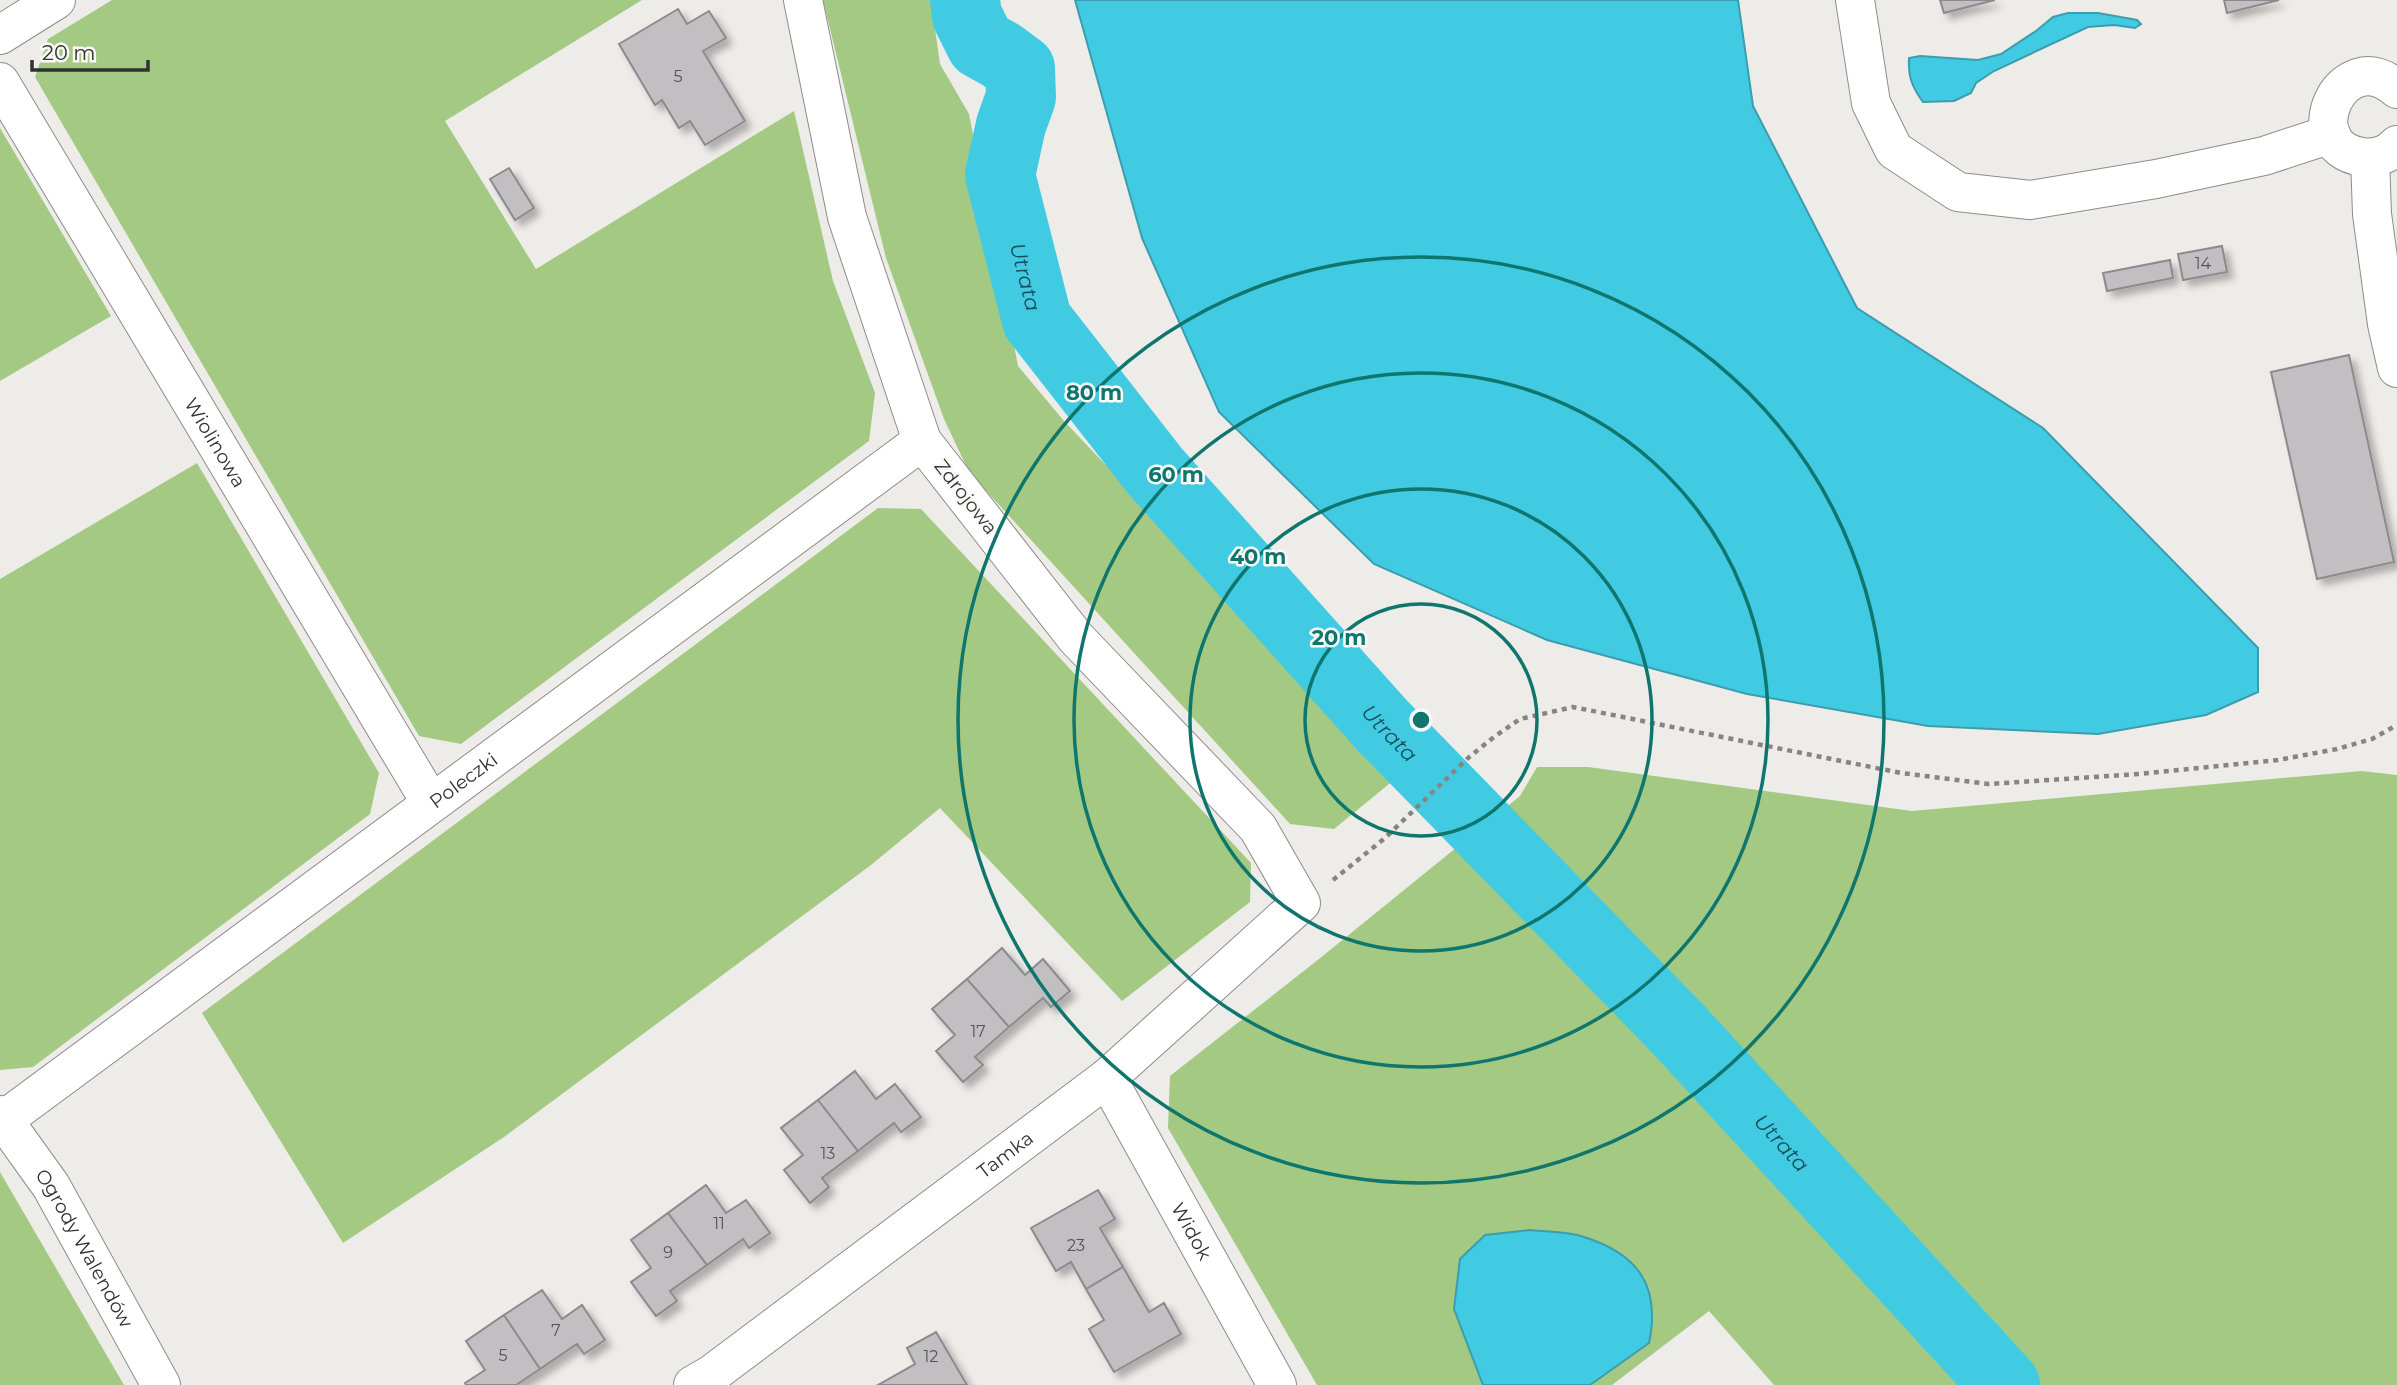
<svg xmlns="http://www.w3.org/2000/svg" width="2397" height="1385" viewBox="0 0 2397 1385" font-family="Montserrat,sans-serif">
  <defs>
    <filter id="shadow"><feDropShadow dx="6" dy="6" stdDeviation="3.5" flood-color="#0004"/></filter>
  </defs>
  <rect width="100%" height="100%" fill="#eeece9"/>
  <path fill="#a3c982" d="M112,0h530l-197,121 91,148 258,-158 39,170 42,112 -6,48 -408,303 -42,-8 -384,-659 13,-38z
    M823,0h108l9,64 29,50 49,252 46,55 336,354 -66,54 -44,-5 -321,-352 -25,-53 -58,-161z
    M0,128l111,188 -111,65z
    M197,463l182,310 -9,41 -337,253 -33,3v-491z
    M878,508l43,1 330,354 -1,39 -128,99 -182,-193 -69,57 -367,272 -161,106 -141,-230z
    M1537,767h51l324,44 450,-40 35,4v610h-623l-65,-74 -97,74h-295l-149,-257 2,-52 149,-117 201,-163z
    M0,1172l124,213h-124z"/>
  <path fill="#41cbe3" stroke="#3c9dad" stroke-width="2" d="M1075,0h663l15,106 104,202 186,120 215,220v44l-52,23 -108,19 -170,-8 -181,-32 -200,-54 -173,-76 -155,-152 -77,-174z
    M2068,13h30l39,7 4,4 -6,4 -21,-3 -26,2 -94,44 -18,12 -5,10 -17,8 -31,1c-11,-15 -15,-25 -14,-44l11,-2 58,4 23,-6 35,-23 17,-14z
    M1530,1230c17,2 37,1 54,7 54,17 77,49 65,106l-59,42h-107l-29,-76 6,-50 25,-24z"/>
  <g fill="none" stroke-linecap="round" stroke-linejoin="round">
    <path stroke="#41cbe3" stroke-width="70" id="s1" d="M965,0l2,16 14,28 20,11 19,14 1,28 -10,28 -11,50 37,145 118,151 226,253 297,305 327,356"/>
  </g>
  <path fill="#c1bfc1" stroke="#8c8a8c" stroke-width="2" filter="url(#shadow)" d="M1940,0h55l-51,13z
    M2224,0h55l-52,13z
    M678,9l9,15 22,-13 17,27 -23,13 42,70 -40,24 -15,-24 -11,7 -17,-28 -7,5 -36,-61z
    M509,168l25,40 -19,12 -25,-41z
    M2222,246l5,26 -44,8 -5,-26z
    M2170,260l3,18 -66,13 -4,-18z
    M2349,355l45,207 -77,17 -46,-207z
    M1002,948l23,27 18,-16 27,32 -19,16 -8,-9 -34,29 -42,-48z
    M967,979l42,48 -34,30 8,8 -20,17 -27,-31 19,-16 -23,-26z
    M855,1071l21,28 19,-15 26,33 -20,15 -7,-9 -36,28 -40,-51z
    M818,1100l40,51 -36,27 7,9 -19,16 -26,-33 19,-15 -22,-27z
    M706,1185l20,28 20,-13 24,33 -21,15 -6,-9 -36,26 -39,-52z
    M1098,1190l17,29 -15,9 23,39 -37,22 -15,-27 -15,9 -25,-43z
    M668,1213l39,52 -37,26 7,10 -21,15 -25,-34 20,-14 -20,-28z
    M1123,1267l26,45 15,-9 17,31 -67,38 -25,-43 15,-9 -18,-31z
    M542,1290l20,29 20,-14 23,35 -21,14 -7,-10 -37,25 -36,-54z
    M504,1315l36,54 -24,16h-50l-1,-2 20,-13 -19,-29z
    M936,1332l31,53h-89l37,-21 -8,-16z"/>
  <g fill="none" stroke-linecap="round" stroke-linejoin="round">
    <g stroke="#8e8c8a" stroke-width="40">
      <g id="minor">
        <path d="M1855,0l16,103 23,47 64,42 72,8 126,-21 108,-23 67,-22"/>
        <path d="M0,35l56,-35"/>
        <path id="s2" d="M0,82l431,721"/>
        <path d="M2397,89c-54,-49 -104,57 -35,68 13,2 26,-2 35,-12"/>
        <path d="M2370,158l2,56 15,110 10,44"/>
        <path id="s3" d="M1107,1078l170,307"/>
        <path id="s4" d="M0,1115l51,71 110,199"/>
        <path id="s5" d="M5,1119l917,-678"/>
        <path id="s6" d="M693,1385l19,-11 395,-296 194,-175 -43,-75 -182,-190 -154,-197 -75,-224 -44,-217"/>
      </g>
    </g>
    <path stroke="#868583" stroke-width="4.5" stroke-dasharray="5 5" stroke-linecap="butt" d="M1333,880l52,-42 83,-80 26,-21 26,-18 53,-12 328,66 88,11 150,-10 139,-14 59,-11 35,-10 25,-14"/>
    <use href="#minor" stroke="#fff" stroke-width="38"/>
  </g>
  <g fill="none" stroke="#0f766e" stroke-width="3.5">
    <circle cx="1421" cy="720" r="116"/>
    <circle cx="1421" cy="720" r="231"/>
    <circle cx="1421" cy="720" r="347"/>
    <circle cx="1421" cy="720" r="463"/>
  </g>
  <g text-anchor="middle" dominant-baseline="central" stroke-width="5" stroke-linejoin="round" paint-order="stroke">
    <g font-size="16" fill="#555454">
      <text x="678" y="76">5</text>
      <text x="2203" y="263">14</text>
      <text x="978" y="1031">17</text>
      <text x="828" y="1153">13</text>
      <text x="719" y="1223">11</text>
      <text x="1076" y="1245">23</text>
      <text x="668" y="1252">9</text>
      <text x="556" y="1330">7</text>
      <text x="503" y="1355">5</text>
      <text x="931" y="1356">12</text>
    </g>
    <g font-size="19" fill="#313130" stroke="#fbf9f7">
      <text stroke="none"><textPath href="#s2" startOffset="420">Wiolinowa</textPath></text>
      <text transform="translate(966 497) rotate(52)">Zdrojowa</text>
      <text stroke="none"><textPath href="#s5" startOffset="570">Poleczki</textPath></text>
      <text stroke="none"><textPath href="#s6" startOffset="388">Tamka</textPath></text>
      <text stroke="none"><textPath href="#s3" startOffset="175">Widok</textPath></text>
      <text stroke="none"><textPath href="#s4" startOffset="158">Ogrody Walendów</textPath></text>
    </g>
    <g font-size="21" font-style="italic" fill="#164f59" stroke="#fbf9f7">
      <text stroke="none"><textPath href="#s1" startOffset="308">Utrata</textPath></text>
      <text stroke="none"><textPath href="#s1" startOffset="896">Utrata</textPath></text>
      <text stroke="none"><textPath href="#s1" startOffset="1463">Utrata</textPath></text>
    </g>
  </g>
  <circle cx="1421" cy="720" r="10" fill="#0f766e" stroke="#fbf9f7" stroke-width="3.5"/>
  <g font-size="21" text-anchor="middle" font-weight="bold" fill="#0f766e" stroke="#fbf9f7" stroke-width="5" stroke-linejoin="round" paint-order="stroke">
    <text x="1094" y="400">80 m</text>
    <text x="1176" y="482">60 m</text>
    <text x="1258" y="564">40 m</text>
    <text x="1339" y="645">20 m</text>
  </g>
  <path d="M32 60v10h116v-10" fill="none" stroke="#313130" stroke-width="3.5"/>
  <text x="42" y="60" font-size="21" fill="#313130" stroke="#fbf9f7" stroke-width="5" paint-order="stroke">20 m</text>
</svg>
